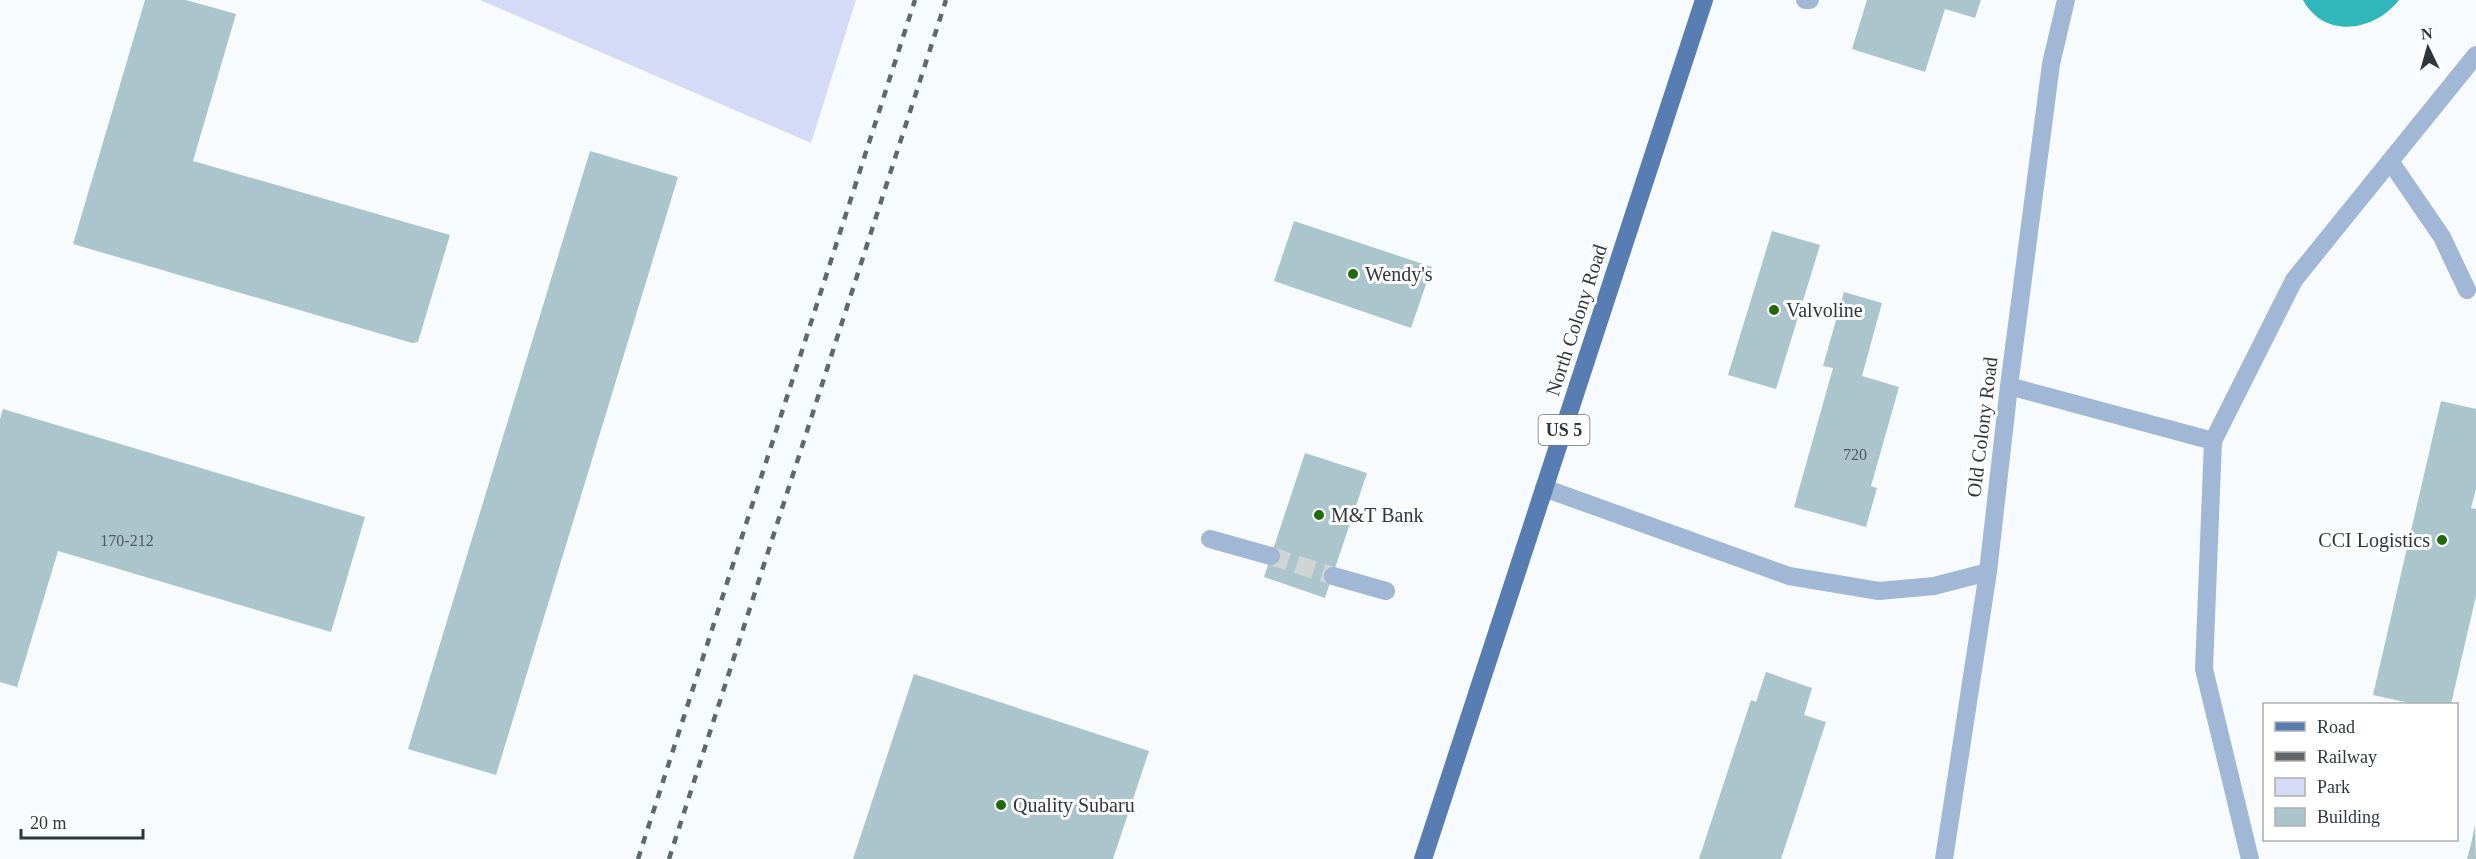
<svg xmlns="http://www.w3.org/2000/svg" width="2476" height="859" viewBox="0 0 2476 859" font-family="'Times New Roman',serif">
  <rect width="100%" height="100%" fill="#f7fbfe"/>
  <path fill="#d5daf6" d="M480,0h376l-45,143z"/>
  <path fill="#2fb7bc" d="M2303,0h96c-24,31 -74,40 -96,0z"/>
  <path fill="#abc5cd" d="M145,0h41l50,14 -43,147 257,74 -32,107 -6,1 -339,-99z
    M1867,0h114l-6,18 -30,-9 -20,63 -73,-23z
    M590,151l88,26 -182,598 -88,-26z
    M1294,221l138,46 -21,61 -137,-47z
    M1772,231l48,14 -44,144 -48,-14z
    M1844,292l38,11 -20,73 37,11 -28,99 6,2 -11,39 -72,-20 39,-139 -10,-2z
    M2441,401l35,8v80l-5,19 5,1v87l-25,108h-37l-41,-9z
    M3,409l362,108 -34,115 -273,-81 -41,136 -17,-5v-263z
    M1305,453l62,20 -42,125 -61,-21z
    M1766,672l46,16 -8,27 22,7 -45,137h-82l52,-159 5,2z
    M914,674l235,77 -36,108h-260z
    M2475,825l1,34h-9l4,-15z"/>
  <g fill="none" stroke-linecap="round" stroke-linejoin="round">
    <path stroke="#cfd4d7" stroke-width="18" stroke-dasharray="18 9" stroke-linecap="butt" d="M1271,556l62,20"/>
    <path stroke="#a1b7d6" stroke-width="18" d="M1805,0h5
      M2390,161l52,76 25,53
      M2009,386l204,55 81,-161 182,-225
      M2213,441l-9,228 46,190
      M1544,488l245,88 90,15 55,-5 54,-14
      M1210,539l61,17
      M1333,576l53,15
      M1944,859l44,-287 21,-186 42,-322 15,-64"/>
    <path stroke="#577db3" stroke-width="18" d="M1423,859l281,-859"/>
    <path stroke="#61686d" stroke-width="4.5" stroke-dasharray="8 8" stroke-linecap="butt" d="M638,859l277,-859
      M669,859l277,-859"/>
  </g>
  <g fill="#206a07" stroke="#fff" stroke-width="2">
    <circle cx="1353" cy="274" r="6"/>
    <circle cx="1774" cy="310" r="6"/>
    <circle cx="1319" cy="515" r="6"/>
    <circle cx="2442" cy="540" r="6"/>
    <circle cx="1001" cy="805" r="6"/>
  </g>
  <g text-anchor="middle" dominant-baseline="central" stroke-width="6" stroke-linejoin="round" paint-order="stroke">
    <g font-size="16" fill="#4e5a61">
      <text x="1855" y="454">720</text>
      <text x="127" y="540">170-212</text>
    </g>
    <rect fill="#fff" stroke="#6d7377" stroke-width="1.5" x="1538.5" y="415" width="51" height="30" rx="4.5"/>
    <g font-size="18" font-weight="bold" fill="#2f373d">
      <text x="1564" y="430">US 5</text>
    </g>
    <g font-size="20" fill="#2f373d" stroke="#fff" text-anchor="start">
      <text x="1365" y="274">Wendy's</text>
      <text x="1786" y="310">Valvoline</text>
      <text x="1331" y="515">M&amp;T Bank</text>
      <text x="2430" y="540" text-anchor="end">CCI Logistics</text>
      <text x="1013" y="805">Quality Subaru</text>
    </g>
    <g font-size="20" fill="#2f373d" stroke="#fff">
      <text transform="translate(1576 320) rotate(-72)">North Colony Road</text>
      <text transform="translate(1982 427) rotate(-83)">Old Colony Road</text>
    </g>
  </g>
  <rect x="2263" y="703" width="195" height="138" fill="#ffffff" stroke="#acafb1" stroke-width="1.5"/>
  <rect x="2275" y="722" width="30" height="9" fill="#577db3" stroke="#acafb1" stroke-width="1.5"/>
  <text x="2317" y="733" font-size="18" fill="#2f373d">Road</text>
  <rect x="2275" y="752" width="30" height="9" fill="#61686d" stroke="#acafb1" stroke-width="1.5"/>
  <text x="2317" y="763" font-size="18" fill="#2f373d">Railway</text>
  <rect x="2275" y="778" width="30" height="18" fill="#d5daf6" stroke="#acafb1" stroke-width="1.5"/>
  <text x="2317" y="793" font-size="18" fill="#2f373d">Park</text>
  <rect x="2275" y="808" width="30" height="18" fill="#abc5cd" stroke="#acafb1" stroke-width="1.5"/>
  <text x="2317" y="823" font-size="18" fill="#2f373d">Building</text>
  <g transform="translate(2428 48) rotate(355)" stroke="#ffffff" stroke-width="4.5" paint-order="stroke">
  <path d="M0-4.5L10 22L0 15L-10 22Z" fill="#2f373d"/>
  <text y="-9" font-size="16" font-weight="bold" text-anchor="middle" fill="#2f373d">N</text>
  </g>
  <path d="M21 829v9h122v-9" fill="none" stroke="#2f373d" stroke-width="3"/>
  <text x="30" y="829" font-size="18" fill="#2f373d" stroke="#ffffff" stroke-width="4.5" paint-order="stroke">20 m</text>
</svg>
